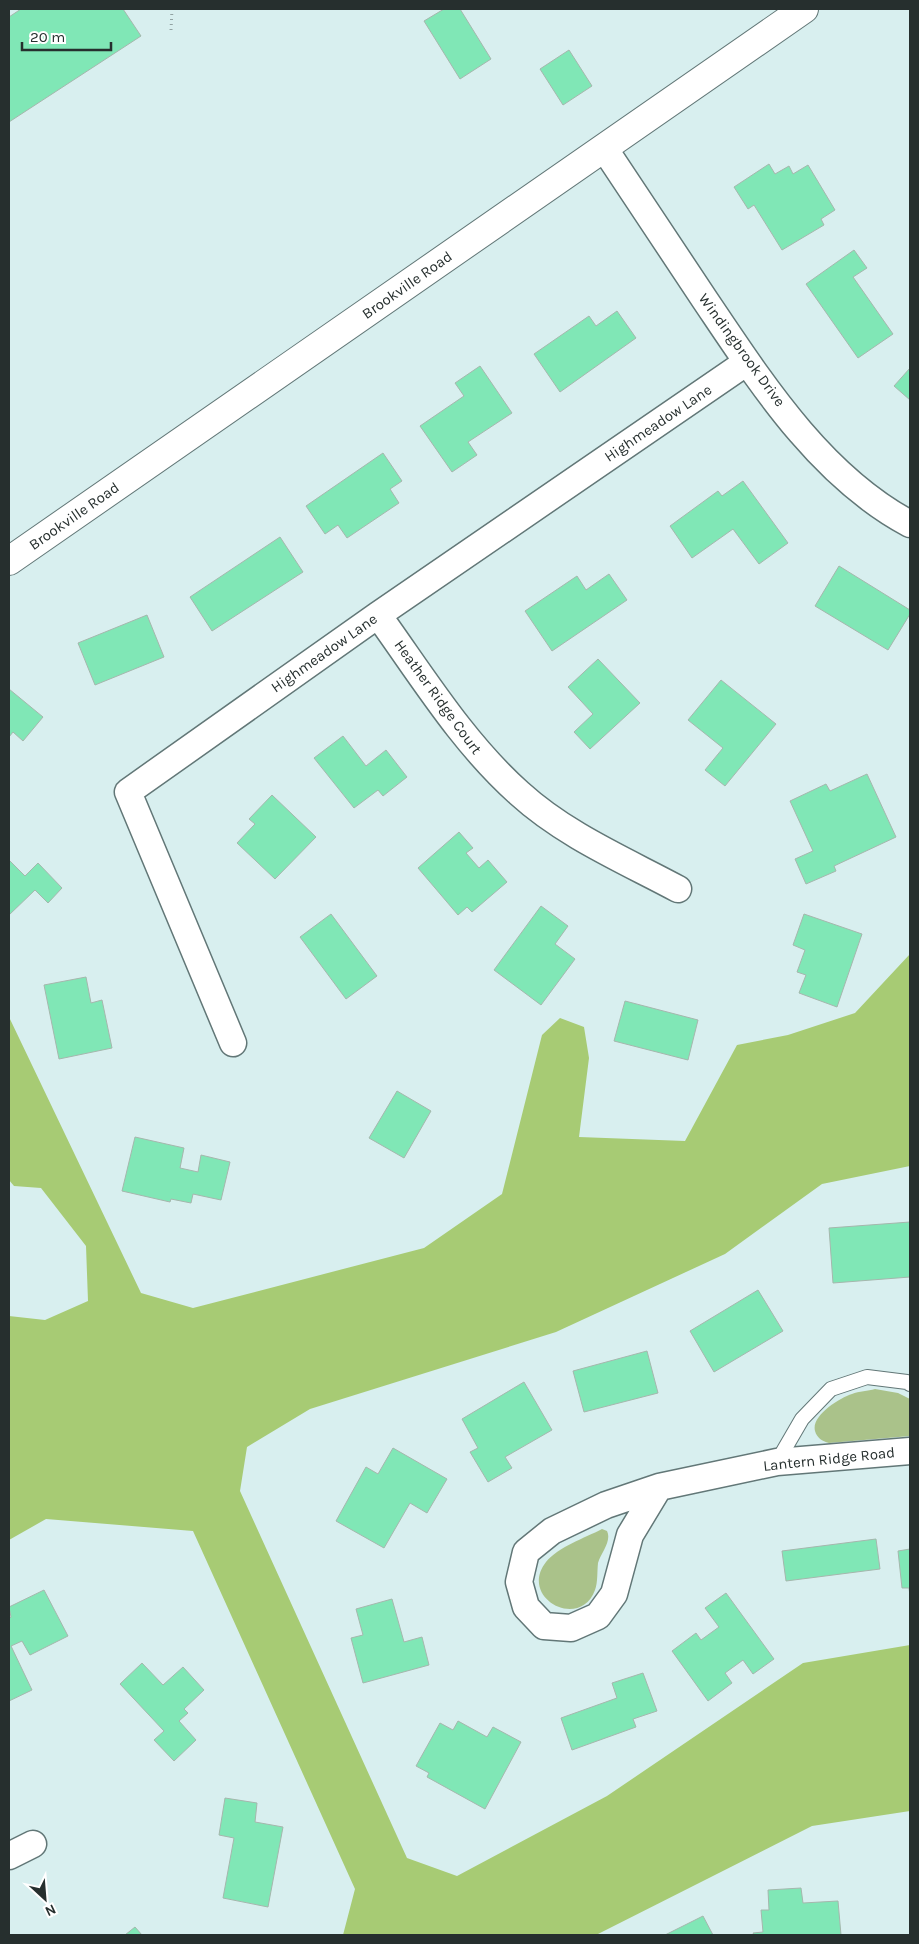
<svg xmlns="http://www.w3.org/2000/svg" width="919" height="1944" viewBox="0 0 919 1944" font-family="Karla,sans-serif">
  <rect width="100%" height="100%" fill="#d8efef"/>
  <path fill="#aac28a" d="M875,1389l23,4 12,6v37l-81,7c-7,-2 -12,-5 -14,-12 -4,-15 24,-33 37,-37 7,-3 16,-3 23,-5z
    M602,1529l5,2c5,10 -6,22 -9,32 -1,9 0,19 -3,27 -15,41 -77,8 -49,-28 12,-15 39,-24 56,-33z"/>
  <path fill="#a7cb74" d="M910,954v212l-88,18 -97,70 -169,78 -246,77 -63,38 -7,44 167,367 50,18 150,-80 196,-133 107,-18v166l-98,15 -216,109h-253l12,-46 -162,-358 -147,-12 -37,21v-224l36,4 43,-19 -2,-55 -45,-58 -27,-2 -5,-6v-163l132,276 52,15 231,-60 78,-54 40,-159 18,-17 24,9 5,31 -10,79 106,4 52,-96 51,-10 67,-22z"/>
  <path fill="#80e7b6" stroke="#a5b7ad" d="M21,9h102l18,27 -132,86v-105z
    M444,9h16l31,50 -31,20 -36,-58z
    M569,50l23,36 -29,19 -23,-36z
    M769,164l6,10 14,-8 4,8 15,-9 27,45 -14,9 3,6 -42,25 -28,-45 -6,4 -14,-22z
    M854,250l13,18 -14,9 40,57 -35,24 -52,-74z
    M617,311l19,27 -76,54 -26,-38 55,-38 7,10z
    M480,366l32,47 -44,29 9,13 -25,17 -32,-46 44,-30 -9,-13z
    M910,368v32l-16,-14z
    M383,453l19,28 -12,8 9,14 -52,35 -9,-13 -13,9 -19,-28z
    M743,481l45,62 -29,21 -26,-35 -41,29 -22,-32 48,-35 4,5z
    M280,537l23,35 -91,59 -22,-34z
    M839,566l71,44v4l-22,36 -73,-44z
    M609,574l18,26 -75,51 -27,-40 52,-35 9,14z
    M147,615l17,42 -69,28 -17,-42z
    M598,659l42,44 -50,46 -16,-17 19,-18 -25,-27z
    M721,680l55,44 -51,62 -20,-16 18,-22 -35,-28z
    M9,689l34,28 -20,24 -10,-9 -4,5z
    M343,736l23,30 20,-16 21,27 -24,19 -5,-6 -24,18 -40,-50z
    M867,774l29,63 -62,29 2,5 -30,13 -11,-25 18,-8 -23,-50 36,-17 4,7z
    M272,795l44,42 -41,42 -38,-36 18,-19 -6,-5z
    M459,832l14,16 -7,5 13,15 9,-8 19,22 -35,30 -5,-5 -9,8 -40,-47z
    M9,860l16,16 13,-13 24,25 -14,15 -13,-13 -26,25z
    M541,906l27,20 -13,18 20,15 -34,46 -47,-35z
    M331,914l46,62 -31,23 -46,-62z
    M804,914l58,20 -25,73 -38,-14 7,-18 -9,-3 8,-22 -12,-5z
    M86,977l5,26 11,-3 10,48 -53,11 -15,-74z
    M625,1001l73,19 -10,40 -74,-19z
    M397,1091l34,20 -27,47 -35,-20z
    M135,1137l49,11 -4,20 18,4 3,-17 29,7 -9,38 -28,-6 -2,9 -20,-4 -1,3 -48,-11z
    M910,1222v55l-77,6 -4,-55z
    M758,1290l25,41 -69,41 -24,-41z
    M647,1351l11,42 -74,19 -11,-41z
    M524,1382l28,48 -47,27 7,11 -24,14 -18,-30 8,-4 -16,-29z
    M393,1448l54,31 -20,34 -17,-10 -26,45 -48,-27 30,-54 12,7z
    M876,1539l4,30 -94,12 -4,-30z
    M910,1549v47l-1,-8h-7l-4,-37z
    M44,1590l24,46 -38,19 -8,-14 -11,5 21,44 -23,11v-82l2,-2 -2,-10z
    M726,1593l48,66 -21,15 -10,-14 -18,13 7,10 -24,18 -36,-50 24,-18 5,7 18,-13 -14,-19z
    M392,1599l12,43 18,-5 7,28 -66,18 -12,-45 12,-3 -7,-26z
    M142,1663l21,22 20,-18 21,23 -20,19 4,4 -9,8 17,19 -22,21 -20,-21 10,-9 -44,-47z
    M643,1673l14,38 -24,8 3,8 -64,23 -11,-32 56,-20 -5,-15z
    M458,1721l29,16 6,-10 28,15 -36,67 -58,-32 2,-4 -13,-7 24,-43 13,7z
    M225,1798l32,5 -2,19 28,5 -15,80 -45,-9 11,-60 -15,-3z
    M801,1888l2,15 35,-2 3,34h-87l-1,-2 10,-1 -2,-22h8l-1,-20z
    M703,1916l10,19h-48z
    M135,1927l7,8h-17z"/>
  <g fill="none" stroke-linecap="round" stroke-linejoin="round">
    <g stroke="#627777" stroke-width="16">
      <path id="service" d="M777,1462l25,-43 29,-30 36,-12 40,5 3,2"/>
    </g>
    <g stroke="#627777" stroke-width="29">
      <path id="minor" d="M604,148c34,51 67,101 101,152 56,83 115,176 205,224
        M378,615c44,61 84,127 141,178 46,42 105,67 159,96
        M233,1043l-105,-251 250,-177 369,-253
        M659,1487l-29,48 -16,59 -16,22 -27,12 -27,-2 -18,-19 -7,-25 7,-30 26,-21 54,-26 53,-18 118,-25 133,-11
        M9,1856l24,-12"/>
    </g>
    <g stroke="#627777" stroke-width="30">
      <path id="tertiary" d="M9,561l795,-552"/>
    </g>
    <path stroke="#91a2a2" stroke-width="3" stroke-dasharray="1 4" stroke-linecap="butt" d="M171,30l1,-21"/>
    <use href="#service" stroke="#fff" stroke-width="14"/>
    <use href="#minor" stroke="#fff" stroke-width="26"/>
    <use href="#tertiary" stroke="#fff" stroke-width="28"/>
  </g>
  <g text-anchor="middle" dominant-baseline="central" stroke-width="4" stroke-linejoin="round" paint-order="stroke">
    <g font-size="15" fill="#262f2e" stroke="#fff">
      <text transform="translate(407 285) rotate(-35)">Brookville Road</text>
      <text transform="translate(742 350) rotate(54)">Windingbrook Drive</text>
      <text transform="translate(658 423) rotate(-34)">Highmeadow Lane</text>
      <text transform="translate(74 516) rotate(-35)">Brookville Road</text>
      <text transform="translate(324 653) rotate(-35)">Highmeadow Lane</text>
      <text transform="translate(438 697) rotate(54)">Heather Ridge Court</text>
      <text transform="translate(829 1459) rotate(-6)">Lantern Ridge Road</text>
    </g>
  </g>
  <rect width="919" height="1944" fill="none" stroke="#262f2e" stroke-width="20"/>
  <g transform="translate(45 1899) rotate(154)" stroke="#ffffff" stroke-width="4" paint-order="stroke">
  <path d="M0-4L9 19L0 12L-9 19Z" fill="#262f2e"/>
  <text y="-8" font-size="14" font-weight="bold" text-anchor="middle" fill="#262f2e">N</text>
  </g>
  <path d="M22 42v8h89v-8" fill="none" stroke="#262f2e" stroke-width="2.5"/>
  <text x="30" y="42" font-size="15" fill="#262f2e" stroke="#ffffff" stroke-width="4" paint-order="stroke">20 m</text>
</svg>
